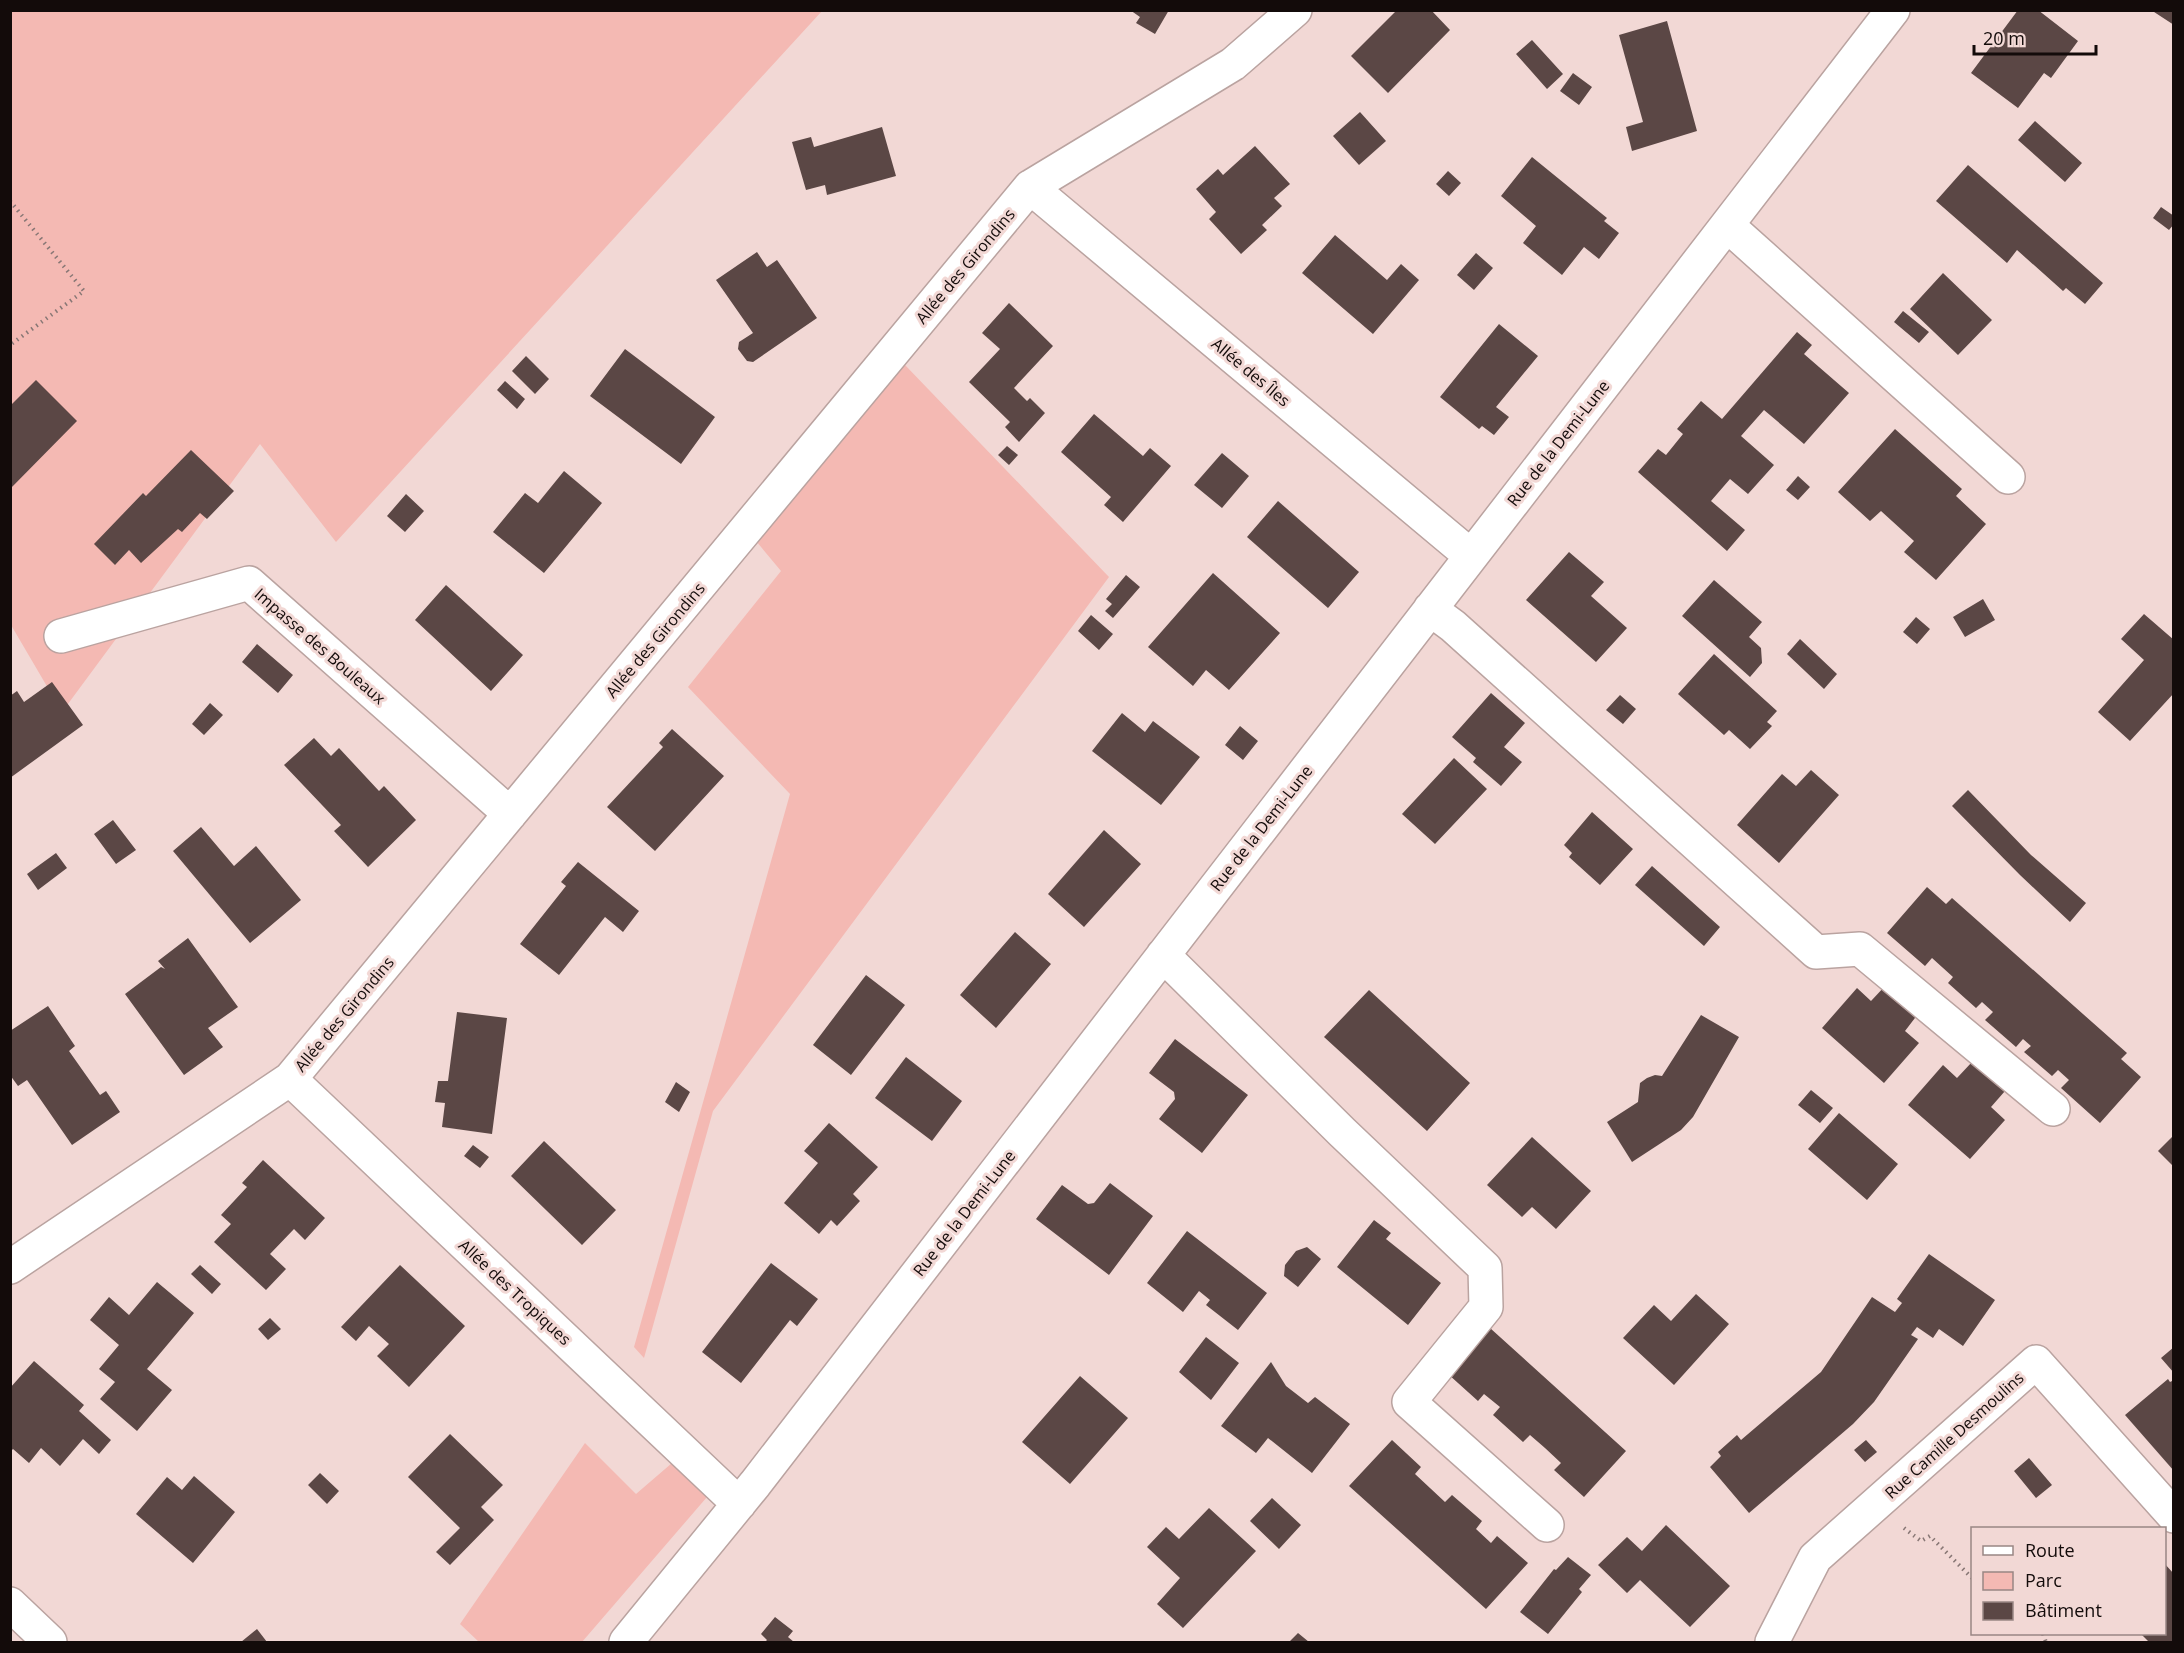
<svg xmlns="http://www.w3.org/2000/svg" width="2184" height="1653" viewBox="0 0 2184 1653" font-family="'Open Sans',sans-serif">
  <rect width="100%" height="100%" fill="#f2d8d5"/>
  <path fill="#f4b9b3" d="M10,11h812l-486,531 -76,-98 -198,268 -51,-87z
    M905,365l204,212 -396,534 -69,247 -10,-11 156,-553 -102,-107 93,-116 -25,-30z
    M585,1443l51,51 36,-31 35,34 -125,145h-103l-19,-18z"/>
  <path fill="#5b4745" d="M1130,10h39l-14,24 -19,-11 4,-6z
    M1397,10h34l19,20 -62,63 -37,-37z
    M2018,10h20l40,31 -27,37 -7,-5 -26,35 -47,-35z
    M2151,10h23v15z
    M1667,21l30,110 -65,20 -6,-24 17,-5 -24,-87z
    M1532,40l31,34 -16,15 -31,-35z
    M1573,73l19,14 -13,18 -19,-14z
    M1360,112l26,29 -27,24 -26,-29z
    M2035,121l47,42 -17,19 -47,-42z
    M882,127l14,49 -69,19 -2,-10 -19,5 -14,-48 19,-5 3,10z
    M1255,146l35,38 -16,14 8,8 -20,19 5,5 -26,24 -32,-35 7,-7 -20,-23 22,-20 5,6z
    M1532,157l75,61 -3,3 15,12 -20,26 -15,-12 -22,28 -39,-32 13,-17 -35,-30z
    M1968,165l135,118 -18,21 -19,-16 -3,3 -46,-41 -10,13 -71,-62z
    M1448,171l13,12 -12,13 -13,-12z
    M2161,207l13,9v8l-5,6 -16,-12z
    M1335,235l52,45 14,-16 18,16 -46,54 -71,-61z
    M757,252l10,15 10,-7 40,58 -64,44 -6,-1 -9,-12 1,-7 14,-9 -37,-53z
    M1476,253l17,15 -19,22 -17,-15z
    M1943,273l49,47 -34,35 -48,-46z
    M1009,303l44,43 -39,42 13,13 3,-3 15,15 -26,29 -14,-15 5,-5 -41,-40 31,-33 -18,-16z
    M1903,311l26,21 -10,11 -25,-21z
    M1499,324l39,32 -42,51 13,10 -15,18 -12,-9 -3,3 -39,-32z
    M1797,332l15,13 -8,9 45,39 -45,51 -40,-34 -23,26 33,29 -26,29 -18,-15 -19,22 34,29 -18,21 -89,-79 20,-23 8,6 17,-21 -6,-5 24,-28 21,18z
    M625,349l90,68 -34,47 -91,-68z
    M526,356l23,23 -14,15 -23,-23z
    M36,380l41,41 -67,68v-83z
    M505,381l20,18 -8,10 -20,-19z
    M1094,414l49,42 7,-8 21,18 -48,56 -19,-17 7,-8 -50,-45z
    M1895,429l67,60 -6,7 30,28 -50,56 -32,-28 10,-11 -33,-30 -11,10 -32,-29z
    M1007,446l11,9 -9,10 -11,-10z
    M191,450l43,41 -27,28 -7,-6 -18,19 -4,-3 -37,34 -12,-13 -14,15 -21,-21 49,-51 3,3z
    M1222,453l27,23 -27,32 -28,-23z
    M564,471l38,32 -58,70 -51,-41 32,-39 13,10z
    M1798,476l12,11 -12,13 -12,-10z
    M406,494l18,17 -19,21 -18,-16z
    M1278,501l81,71 -31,36 -81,-71z
    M1569,552l35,30 -13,14 36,32 -31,34 -70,-62z
    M1213,573l67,60 -51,57 -23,-20 -13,16 -45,-39z
    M1126,575l14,12 -27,31 -8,-7 7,-7 -6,-5z
    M1714,580l48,42 -13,15 12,11 1,15 -12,14 -68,-61z
    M446,585l77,70 -32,36 -76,-71z
    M1983,599l12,21 -30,17 -12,-20z
    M2144,614l30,26v53l-44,48 -32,-29 46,-52 -23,-21z
    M1091,615l22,19 -14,16 -21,-19z
    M1916,617l14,12 -13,15 -14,-12z
    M1800,639l37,35 -13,15 -37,-35z
    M257,644l36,31 -15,18 -36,-31z
    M1714,654l63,57 -10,11 5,4 -22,23 -21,-19 -5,5 -46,-41z
    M52,682l31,43 -73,53v-82l7,-5 7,11z
    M1491,693l34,30 -21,24 18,15 -21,24 -28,-24 3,-4 -24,-21z
    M1620,695l16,14 -13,15 -17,-14z
    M210,703l13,12 -19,20 -12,-11z
    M1122,713l23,19 8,-11 47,36 -39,48 -69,-54z
    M1240,726l18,15 -15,19 -18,-15z
    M672,729l52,47 -69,75 -48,-44 56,-60 -4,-4z
    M314,738l17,18 8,-8 40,43 5,-5 32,34 -48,47 -34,-36 7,-6 -57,-60z
    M1454,758l33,31 -52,55 -33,-30z
    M1811,770l28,25 -60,68 -42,-38 45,-51 14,12z
    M1968,790l63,65 55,48 -16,19 -50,-47 -68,-69z
    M1592,812l41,37 -33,36 -31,-28 3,-4 -8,-8z
    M113,820l23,30 -20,14 -22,-30z
    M201,827l33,39 22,-20 45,54 -51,43 -77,-92z
    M1104,830l37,34 -57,63 -36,-33z
    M56,853l11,15 -29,22 -11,-16z
    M578,862l61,49 -16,21 -18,-15 -46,58 -39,-31 46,-58 -5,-4z
    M1652,866l68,61 -16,19 -69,-61z
    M1927,887l19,17 6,-6 175,155 -6,6 20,18 -41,46 -39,-35 8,-8 -11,-10 -6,6 -28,-24 7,-6 -8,-7 -7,8 -31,-27 8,-8 -11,-10 -6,6 -28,-25 5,-6 -21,-19 -7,8 -38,-33z
    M1015,932l36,32 -55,64 -36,-33z
    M188,938l50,69 -30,21 15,19 -39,28 -59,-81 36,-27 4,2 -7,-8z
    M866,975l39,30 -54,70 -38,-30z
    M1886,985l32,29 -13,17 14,12 -35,40 -62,-55 35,-40 14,13z
    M1369,990l101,93 -43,48 -103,-94z
    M48,1006l27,40 -6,5 31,44 6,-4 14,21 -48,33 -45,-65 -9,6 -8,-11v-44z
    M457,1012l50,6 -15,116 -50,-7 3,-24 -10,-1 3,-21h10z
    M1701,1015l38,22 -46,80 -12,13 -49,32 -25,-40 31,-20 2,-19 7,-5 8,-3 7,1z
    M1175,1039l73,56 -46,58 -43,-34 16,-20 -1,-7 -25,-19z
    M906,1057l56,44 -30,40 -57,-43z
    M1972,1062l33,29 -14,16 14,13 -35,39 -62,-54 35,-40 14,13z
    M676,1082l14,10 -11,20 -14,-10z
    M1811,1090l22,18 -13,15 -22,-18z
    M1839,1113l59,51 -31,36 -59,-51z
    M829,1123l49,44 -25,27 7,7 -23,25 -6,-6 -12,14 -35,-31 34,-40 -14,-12z
    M2174,1135v32l-16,-16z
    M1532,1137l59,54 -35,38 -24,-22 -10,10 -35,-32z
    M544,1141l72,69 -34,35 -71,-69z
    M473,1145l16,12 -9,11 -16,-12z
    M263,1160l62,58 -20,22 -11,-11 -24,25 16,15 -20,21 -52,-48 17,-18 -10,-9 26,-28 -5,-4z
    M1110,1183l43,33 -44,59 -73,-56 26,-34 26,19 6,-1z
    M1374,1220l17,13 -5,6 55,44 -33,42 -71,-58z
    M1187,1231l80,62 -29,37 -32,-25 4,-5 -11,-9 -16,21 -36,-29z
    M1307,1247l14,12 -23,28 -14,-11 1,-11 11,-14z
    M1929,1254l66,46 -32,46 -24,-17 -6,9 -16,-11 -6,8 7,4 -44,63 -21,22 -104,89 -39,-46 11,-11 -3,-4 19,-17 4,5 80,-68 51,-75 23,15 7,-9 -5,-4z
    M771,1263l47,36 -21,27 -7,-6 -49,63 -39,-31z
    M200,1265l21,19 -9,10 -21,-20z
    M400,1265l65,61 -56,61 -32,-31 12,-12 -20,-18 -13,15 -15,-14z
    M157,1282l37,31 -47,56 25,21 -35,41 -37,-32 15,-17 -16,-13 20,-24 -29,-25 19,-23 20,18z
    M1696,1294l33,30 -55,61 -51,-47 31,-33 17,16z
    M270,1318l11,11 -13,11 -10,-11z
    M1490,1328l136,123 -42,46 -30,-27 7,-7 -16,-15 -15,-13 -7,7 -30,-27 7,-8 -16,-13 -6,7 -30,-27z
    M1206,1337l33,26 -28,37 -32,-28z
    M2174,1347v26l-13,-15z
    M34,1361l50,44 -5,6 32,29 -12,14 -16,-15 -23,27 -19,-18 -12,15 -16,-14 -3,3v-64z
    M1271,1362l15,24 22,17 7,-6 35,27 -38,49 -44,-35 -12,15 -35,-27z
    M1080,1376l48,42 -58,66 -48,-42z
    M2168,1379l2,3 4,-2v91l-49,-56z
    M450,1434l53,51 -22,22 13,13 -44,45 -14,-13 24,-24 -52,-51z
    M1392,1440l29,27 -6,7 30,28 7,-7 30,26 -6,8 15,14 6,-7 31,27 -42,46 -137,-123z
    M1866,1440l11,12 -12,10 -11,-12z
    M2029,1458l23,27 -16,13 -22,-27z
    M320,1473l19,18 -12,13 -19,-19z
    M194,1476l41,36 -42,51 -57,-49 31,-37 15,13z
    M1272,1498l29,27 -22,24 -29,-28z
    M1209,1508l47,43 -73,77 -26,-24 23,-26 -33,-31 19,-20 13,12z
    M1666,1525l64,61 -40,41 -50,-47 -13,13 -29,-28 29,-28 15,14z
    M1568,1557l23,18 -12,14 3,3 -34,42 -28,-22 34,-43 2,1z
    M2164,1563l10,11v68h-25l-8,-8h23z
    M775,1617l18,14 -5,6 6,5h-29l2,-2 -6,-6z
    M257,1629l10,13h-26z
    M1298,1633l11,9h-20z"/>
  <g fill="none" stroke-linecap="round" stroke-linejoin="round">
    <g stroke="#baa3a0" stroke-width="36">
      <path id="street" d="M1030,187l441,369
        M1727,225l281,252
        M1430,609l23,17 363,326 44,-3 193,160
        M61,636l188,-53 261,231
        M1163,955l179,177 143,136 1,39 -77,95 138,123
        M290,1079l449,425
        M10,1267l280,-188 740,-892 203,-123 62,-54
        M626,1642l129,-158 1138,-1474
        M1772,1642l43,-84 221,-196 138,154"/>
    </g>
    <g stroke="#baa3a0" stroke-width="36">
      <path id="secondary" d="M10,1604l40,38"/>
    </g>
    <path stroke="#887775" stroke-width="4" stroke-dasharray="1.5 4.5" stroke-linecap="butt" d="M10,201l74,90 -74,54
      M1904,1528l17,13 9,-5 42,42
      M2043,1634l3,8"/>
    <use href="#street" stroke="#fff" stroke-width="33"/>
    <use href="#secondary" stroke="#fff" stroke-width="33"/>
  </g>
  <g text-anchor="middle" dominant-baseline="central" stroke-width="6" stroke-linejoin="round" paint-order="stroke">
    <g font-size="16" fill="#130b0a" stroke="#f2d8d5">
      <text transform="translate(965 266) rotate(-50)">Allée des Girondins</text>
      <text transform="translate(1251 372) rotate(40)">Allée des Îles</text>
      <text transform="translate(1558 443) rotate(-52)">Rue de la Demi-Lune</text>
      <text transform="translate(655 640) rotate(-50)">Allée des Girondins</text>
      <text transform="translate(320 646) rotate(41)">Impasse des Bouleaux</text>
      <text transform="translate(1261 828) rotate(-52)">Rue de la Demi-Lune</text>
      <text transform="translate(344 1014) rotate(-50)">Allée des Girondins</text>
      <text transform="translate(964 1213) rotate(-52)">Rue de la Demi-Lune</text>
      <text transform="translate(515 1292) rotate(43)">Allée des Tropiques</text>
      <text transform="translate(1954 1435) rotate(-42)">Rue Camille Desmoulins</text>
    </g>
  </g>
  <rect width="2184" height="1653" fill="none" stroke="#130b0a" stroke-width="24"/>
  <rect x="1971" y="1527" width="195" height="108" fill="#f2d8d5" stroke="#998684" stroke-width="1.5"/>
  <rect x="1983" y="1546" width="30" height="9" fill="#ffffff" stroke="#998684" stroke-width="1.5"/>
  <text x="2025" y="1557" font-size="18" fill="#130b0a">Route</text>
  <rect x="1983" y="1572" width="30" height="18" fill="#f4b9b3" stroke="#998684" stroke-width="1.5"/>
  <text x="2025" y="1587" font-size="18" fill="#130b0a">Parc</text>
  <rect x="1983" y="1602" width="30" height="18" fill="#5b4745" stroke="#998684" stroke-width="1.5"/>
  <text x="2025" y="1617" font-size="18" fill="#130b0a">Bâtiment</text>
  <path d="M1974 45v9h122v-9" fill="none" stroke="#130b0a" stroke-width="3"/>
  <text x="1983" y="45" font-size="18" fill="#130b0a" stroke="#f2d8d5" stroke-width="4.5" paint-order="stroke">20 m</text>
</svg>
